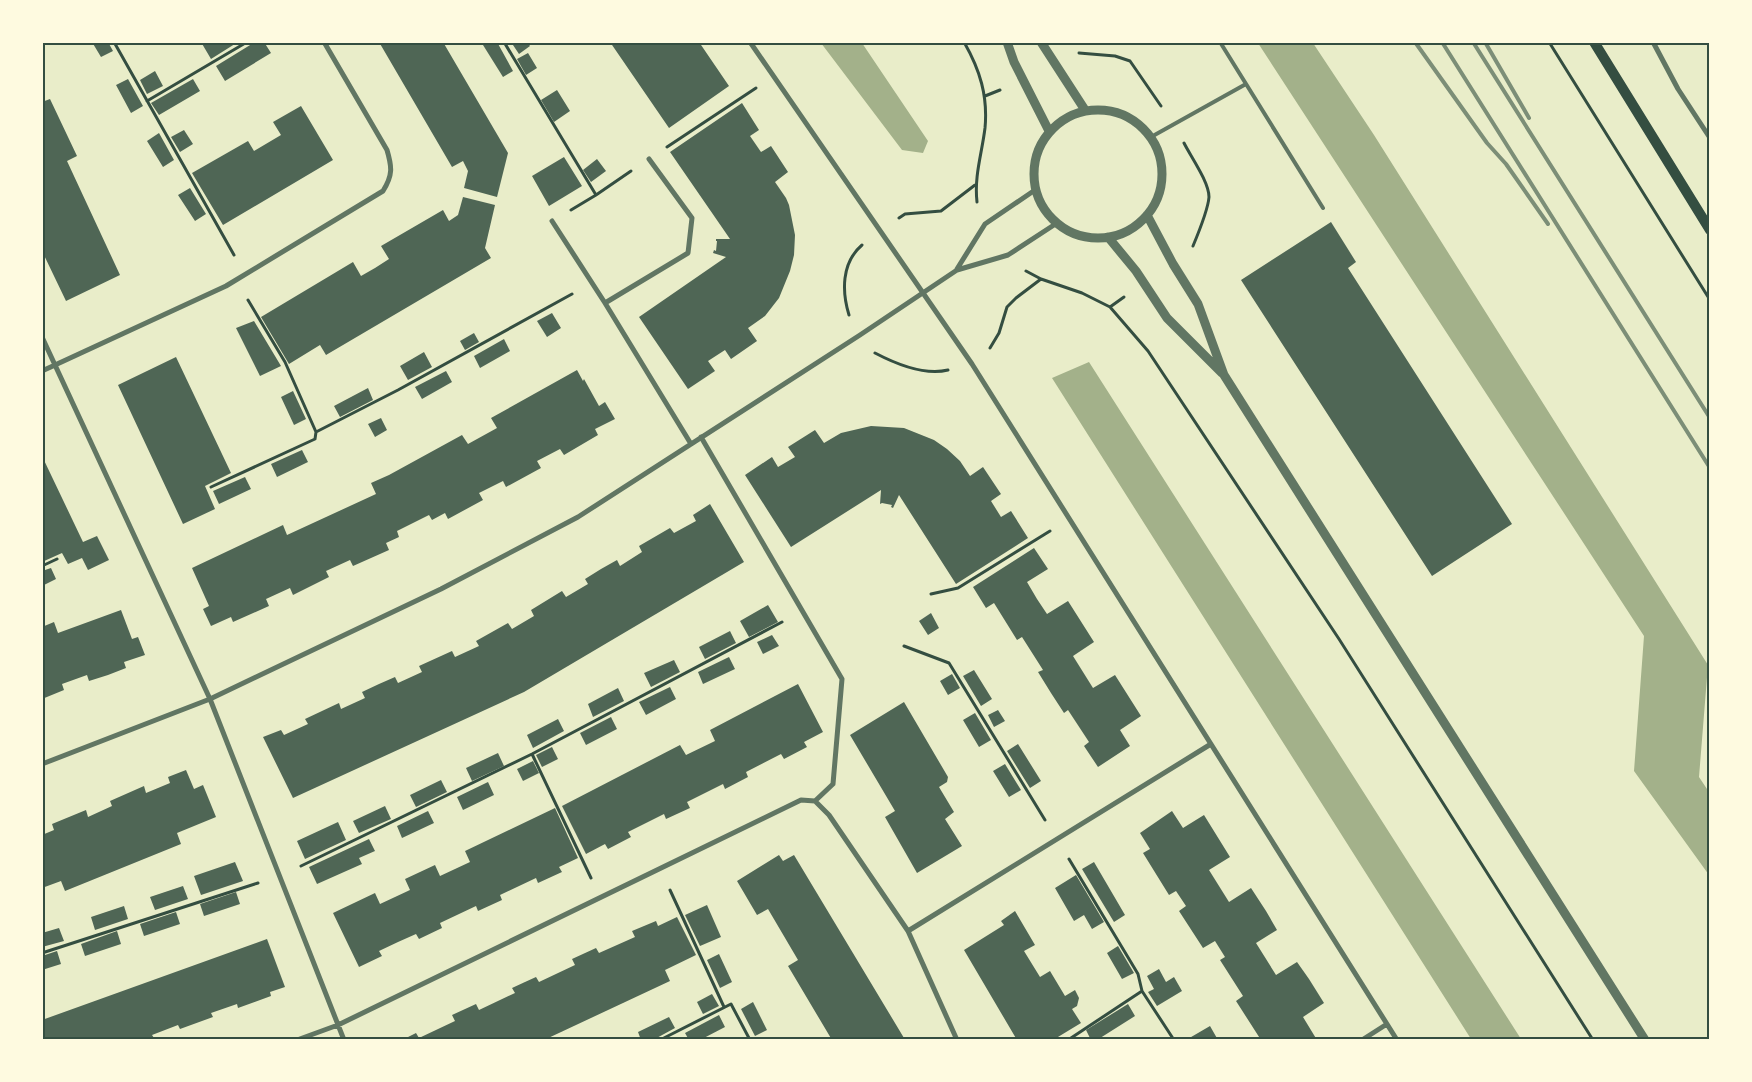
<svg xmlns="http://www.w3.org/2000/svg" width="1752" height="1082" viewBox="0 0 1752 1082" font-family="Manrope,sans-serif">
  <rect width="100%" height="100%" fill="#e9edc9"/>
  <path fill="#a3b18a" d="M821,43h41l66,98 -5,12 -21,-3z
    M1258,43h55l61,92 334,530 -9,112 10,15v83l-75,-104 10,-135z
    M1089,362l432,677h-50l-419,-661z"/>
  <path fill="#4f6655" d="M92,42h16l5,9 -12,6z
    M201,42h37l-27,17z
    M255,42h9l7,11 -46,28 -9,-15z
    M379,42h64l65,111 -11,44 -33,-9 4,-17 -5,-10 -11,6z
    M488,42h9l16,29 -10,6 -20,-32z
    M511,42h16l3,4 -11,8z
    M610,42h89l30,44 -60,42z
    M528,53l9,15 -11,7 -9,-16z
    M155,71l8,15 -16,8 -7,-14z
    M128,79l15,27 -12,7 -15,-28z
    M193,79l7,12 -41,24 -8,-12z
    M557,90l13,21 -16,11 -13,-22z
    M50,99l27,57 -10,5 53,114 -54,26 -24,-50v-149z
    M742,103l17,27 -9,6 11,16 10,-6 17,26 -13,10 11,16 3,7 6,30 -1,20 -4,16 -11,27 -14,18 -17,12 9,13 -26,18 -6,-9 -17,11 7,10 -27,18 -49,-72 87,-60 -13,-4 1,-3 2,1 1,-10h-1v-2h14l-60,-87z
    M301,106l32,54 -110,65 -31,-52 56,-32 6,10 27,-16 -8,-13z
    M184,130l9,14 -13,8 -9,-15z
    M159,133l15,27 -11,7 -16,-26z
    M564,157l18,29 -33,20 -17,-30z
    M597,159l9,12 -15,11 -8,-12z
    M190,188l16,26 -11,7 -17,-26z
    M463,197l32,8 -10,43 6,10 -165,97 -6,-10 -31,19 -28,-47 92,-55 8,14 14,-8 14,-9 -8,-13 62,-36 6,11 9,-6z
    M1331,222l25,40 -8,6 164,256 -80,52 -191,-296z
    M552,313l9,15 -14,9 -10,-16z
    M254,321l27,45 -21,10 -24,-48z
    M474,333l5,9 -14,8 -5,-9z
    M504,339l6,12 -30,17 -6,-12z
    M424,352l8,15 -24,13 -8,-14z
    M176,357l55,116 -26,13 10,23 -32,15 -65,-139z
    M577,370l6,11 1,-2 15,27 6,-4 10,17 -20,10 3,6 -34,20 -4,-6 -23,12 4,7 -35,19 -3,-6 -24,12 4,7 -35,19 -3,-6 -13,7 -3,-5 -32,16 2,6 -13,6 3,7 -36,16 -3,-6 -24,11 3,6 -36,18 -3,-7 -24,11 3,7 -36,16 -2,-5 -20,9 -8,-17 6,-3 -17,-38 91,-43 4,10 89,-41 -5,-11 18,-8 73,-40 6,9 29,-16 -6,-10z
    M446,371l6,11 -30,17 -7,-12z
    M368,388l5,12 -33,17 -6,-11z
    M293,391l13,28 -12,6 -13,-28z
    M381,418l6,12 -12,7 -7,-13z
    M871,426l33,2 30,12 13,9 13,12 10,15 13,-9 18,27 -10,7 10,16 10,-6 17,27 -72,46 -57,-89 -6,13 -2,-1 1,-2 -10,-2 -2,1 1,-14 -90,57 -46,-72 27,-18 6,10 17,-10 -7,-10 27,-17 9,13 17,-10z
    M302,450l6,12 -31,15 -6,-13z
    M42,456l41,86 14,-6 12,24 -21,10 -6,-12 -14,6 -6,-11 -20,9z
    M245,477l6,12 -32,15 -6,-13z
    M710,504l34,58 -220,130 -231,106 -30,-61 18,-7 3,5 24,-11 -3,-5 34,-16 2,6 24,-11 -3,-6 17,-8 16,-7 3,6 24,-11 -3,-6 33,-15 3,6 24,-11 -3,-5 32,-18 4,6 22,-13 -3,-6 31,-19 4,6 22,-13 -3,-5 16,-10 16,-9 3,6 22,-14 -3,-6 31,-18 4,5 22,-12 -3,-6z
    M1034,548l14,21 -21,13 10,17 10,15 21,-13 26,41 -21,14 20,32 22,-13 26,41 -21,14 10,16 -32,21 -14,-21 5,-4 -21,-32 -4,3 -13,-20 -13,-21 5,-2 -21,-33 -5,3 -23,-37 -8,5 -13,-21z
    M51,568l5,11 -14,7v-15z
    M768,605l10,17 -29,15 -9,-16z
    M121,610l11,29 6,-2 7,18 -21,7 2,6 -18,7 -19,6 -2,-6 -25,9 2,6 -22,9v-72l12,-5 4,11z
    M931,613l8,15 -11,7 -9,-14z
    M730,631l6,12 -31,16 -6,-12z
    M772,635l7,11 -16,8 -6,-12z
    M729,657l6,12 -32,15 -5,-12z
    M674,660l6,12 -29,15 -7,-14z
    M974,670l18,29 -11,7 -18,-30z
    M952,674l8,14 -12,7 -8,-14z
    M798,684l25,48 -19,10 3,5 -23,12 -3,-5 -35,18 2,5 -23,12 -2,-5 -36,18 3,6 -24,11 -2,-5 -36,18 3,5 -23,12 -3,-5 -19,10 -24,-48 118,-61 6,10 29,-14 -5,-11z
    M670,687l6,12 -30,16 -7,-13z
    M618,688l6,13 -31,16 -5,-13z
    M904,702l44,75 -1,5 -8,5 15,25 -9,7 17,27 -45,27 -32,-56 10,-6 -45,-76z
    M998,710l7,11 -11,6 -6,-12z
    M975,713l16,27 -12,7 -16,-27z
    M611,717l6,12 -31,16 -6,-12z
    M558,719l6,12 -31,17 -6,-13z
    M1018,744l23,37 -11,7 -23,-37z
    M552,747l6,12 -16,8 -6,-12z
    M498,753l6,13 -32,15 -6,-13z
    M533,761l6,12 -16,8 -6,-12z
    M1005,764l16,26 -12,7 -16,-26z
    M186,770l8,19 9,-4 13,32 -39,16 4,11 -116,47 -4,-10 -19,7v-53l12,-5 -2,-6 34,-14 2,7 24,-11 -2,-5 34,-15 2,7 24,-10 -2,-6z
    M441,780l6,12 -31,15 -6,-12z
    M488,782l6,13 -31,15 -6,-13z
    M385,806l6,13 -32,14 -6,-12z
    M555,808l23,50 -19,9 3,5 -24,11 -2,-5 -36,17 2,5 -24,11 -2,-5 -36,17 2,5 -23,11 -3,-5 -18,8 -19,9 3,5 -23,11 -26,-54 42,-20 5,11 30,-14 -5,-11 30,-14 5,11 30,-14 -5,-11z
    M428,811l6,12 -32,15 -5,-12z
    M1172,811l11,17 21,-13 26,42 -21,13 20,32 22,-14 15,23 11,19 -21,13 20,32 21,-13 12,17 15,24 -21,14 14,23h-46l-1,-2 -9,2 -25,-39 7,-5 -23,-36 5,-3 -10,-16 -12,7 -24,-37 7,-5 -10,-15 -7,4 -26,-42 7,-4 -10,-16z
    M338,822l8,18 -41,19 -8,-18z
    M369,839l6,12 -16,7 3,6 -45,20 -8,-17z
    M779,855l4,6 11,-6 110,183 -2,2h-70l-44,-74 10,-6 -30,-51 -11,6 -20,-34z
    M235,862l8,19 -42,14 -7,-19z
    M1094,862l31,53 -11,7 -32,-53z
    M1076,875l28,47 -12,7 -8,-14 -10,6 -19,-33z
    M183,886l5,13 -33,11 -5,-13z
    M236,892l4,12 -36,12 -4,-12z
    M707,905l14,32 -21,9 -15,-31z
    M124,906l4,13 -33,11 -4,-13z
    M1015,911l20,34 -11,6 16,26 10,-6 15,25 10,-6 4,8 -2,8 -5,3 9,14 -28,17h-36l-53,-90 40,-25 -3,-4z
    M176,912l4,12 -36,12 -4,-12z
    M677,917l19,38 -31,15 5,11 -126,59h-142l14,-7 3,5 36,-17 -3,-6 24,-11 3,6 36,-17 -3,-5 13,-6 11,-5 3,5 36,-17 -3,-6 24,-11 3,5 36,-16 -3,-6 24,-10 2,5z
    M59,928l5,13 -22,6v-14z
    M117,931l4,13 -36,12 -4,-12z
    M267,939l18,48 -15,5 1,4 -33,12 -1,-4 -26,9 2,4 -33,12 -2,-4 -26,10 2,3 -5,2h-107v-20z
    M1118,946l16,27 -12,6 -15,-26z
    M57,951l4,13 -19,6v-14z
    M719,954l13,28 -12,6 -13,-28z
    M1159,969l7,13 8,-5 8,14 -25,15 -9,-14 6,-3 -7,-13z
    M712,994l7,12 -16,8 -6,-12z
    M753,1002l14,28 -12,6 -14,-27z
    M1128,1004l7,12 -38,24h-6l-5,-10z
    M719,1015l6,12 -25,13h-11l-4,-7z
    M669,1017l6,11 -22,12h-12l-3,-8z
    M1210,1026l8,14h-32z"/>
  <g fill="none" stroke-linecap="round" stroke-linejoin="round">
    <path stroke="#344e41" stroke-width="3" d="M114,42l120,213
      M504,42l92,153 -25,15
      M964,42c16,28 24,54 21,86 -3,25 -11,48 -8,74
      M1549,42l161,258
      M1079,53l36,3 15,5 31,45
      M985,96l15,-6
      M147,101l100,-59
      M1184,143c7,14 25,39 25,54 -1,13 -11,37 -16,49
      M667,147l89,-59
      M596,195l35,-24
      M899,218l6,-4 36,-3 34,-26
      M1026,271l15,8 41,14 28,14 38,44 191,288 254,401
      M248,300l37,62 31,70
      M1110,307l14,-10
      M849,315c-7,-23 -8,-52 13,-70
      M990,348l9,-15 8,-26 9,-9 25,-19
      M875,353c21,11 49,23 73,17
      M211,487l104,-48 1,-7 82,-42 174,-96
      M42,566l15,-7
      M931,594l27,-6 92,-57
      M904,646l45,17 96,157
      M532,754l59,124
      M1069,859l69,115 4,17 32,49
      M301,866l231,-112 250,-132
      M670,890l54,117
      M42,953l216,-70
      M660,1040l71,-36 19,36
      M1068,1040l74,-49"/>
    <path stroke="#617663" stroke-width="4" d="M1220,42l103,166
      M1151,137l95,-53"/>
    <path stroke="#617663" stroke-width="5" d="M750,42l222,322 425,676
      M1653,42l25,47 32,49
      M552,221l53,82 86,141
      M957,269l28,-45 50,-34
      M605,303l83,-50 4,-35 -43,-59
      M42,337l168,362 134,341
      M42,371l184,-85 157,-95c10,-16 9,-24 4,-41l-63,-108
      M701,437l141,242 -9,105 -18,17
      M42,764l168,-65 231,-110 137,-72 282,-182 97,-65 51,-15 49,-32
      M908,931l303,-187
      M297,1040l41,-15 463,-225 14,1 14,14 79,116 49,109
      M1362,1040l25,-16"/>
    <path stroke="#617663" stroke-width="9" d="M1007,42l7,20 35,69
      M1041,42l44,68
      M1034 174a64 64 0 1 1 128 0a64 64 0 1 1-128 0Z
      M1147,215l26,49 25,40 26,71 421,665
      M1108,237l28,34 31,47 55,55"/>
    <path stroke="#344e41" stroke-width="10" d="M1594,42l116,188"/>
    <path stroke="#7c8e77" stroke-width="4" d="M1415,42l72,101 19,21 42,60
      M1442,42l268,426
      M1473,42l237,376
      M1485,42l44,76"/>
  </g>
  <rect width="1752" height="1082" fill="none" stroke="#fefae0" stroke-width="88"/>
  <rect x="44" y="44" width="1664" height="994" fill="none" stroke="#344e41" stroke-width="2"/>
</svg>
